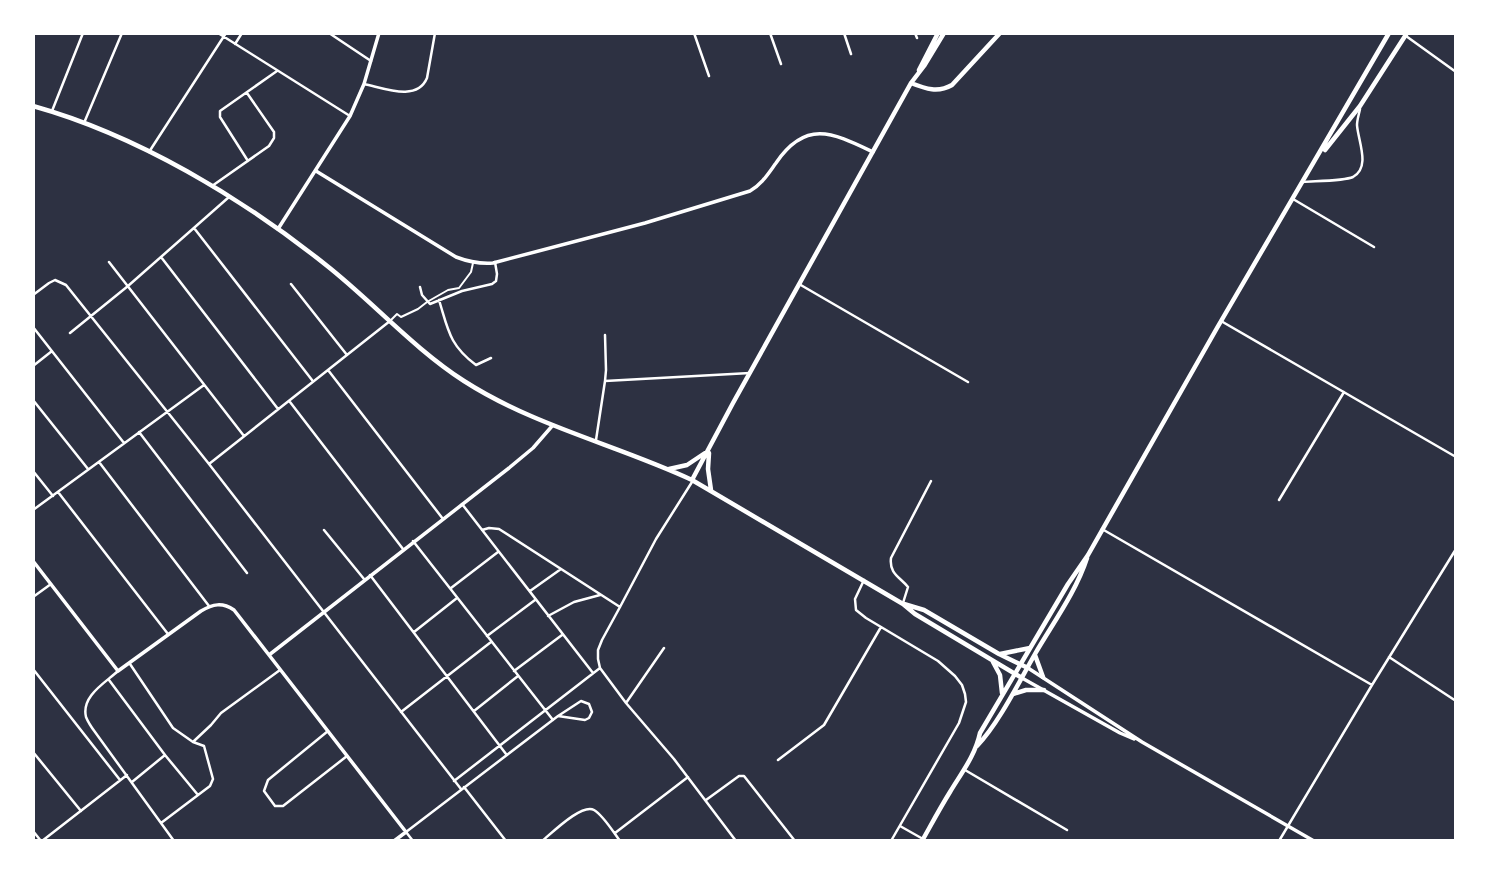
<svg xmlns="http://www.w3.org/2000/svg" width="1489" height="874" viewBox="0 0 1489 874" font-family="'Alegreya Sans',sans-serif">
  <rect width="100%" height="100%" fill="#2d3142"/>
  <g fill="none" stroke-linecap="round" stroke-linejoin="round">
    <path stroke="#fff" stroke-width="2" d="M391,320l6,-6 4,3 17,-8 9,-7 21,-12 11,-2 12,-16 2,-9"/>
    <path stroke="#fff" stroke-width="2.5" d="M218,33l132,83
      M329,33l42,28
      M694,33l15,43
      M770,33l11,31
      M844,33l7,21
      M915,33l2,5
      M1406,36l50,36
      M235,44l7,-11
      M364,84c20,4 53,18 63,-6l8,-45
      M52,111l31,-78
      M84,123l38,-90
      M149,152l77,-119
      M248,161l-28,-44v-6l57,-40
      M1303,182c12,-1 41,-1 50,-5 18,-10 5,-36 4,-52 0,-5 2,-11 3,-16
      M212,186l57,-40 5,-8v-6l-27,-39
      M1293,199l81,48
      M194,228l118,152
      M161,257l117,152
      M109,262l135,174
      M291,284l56,71
      M799,284l169,98
      M420,287l2,8 8,9 32,-13 30,-7 4,-3 1,-7 -2,-12
      M33,295l16,-12 6,-3 11,5 143,179 252,325
      M439,300c9,29 10,45 37,65l15,-7
      M1221,321l235,136
      M33,327l91,116
      M70,333l58,-47 101,-89
      M605,335l1,35 -1,11 145,-8
      M33,366l19,-15
      M328,370l115,149
      M33,400l55,69
      M290,402l113,147
      M139,432l108,141
      M596,440l9,-59
      M99,462l110,144
      M209,464l181,-143
      M33,471l20,25
      M692,482l-36,57 -36,68 -18,33 -4,10v9l2,9 26,35 48,56 62,82
      M58,492l110,142
      M1279,500l65,-108
      M462,504l131,169
      M33,510l171,-125
      M1102,529l270,156
      M324,530l40,49
      M482,530l7,-2 10,1 121,78
      M413,541l140,179
      M370,575l136,179
      M864,580l-9,19 1,11 10,8 72,43 17,15 7,9 3,9 1,8 -7,21 -68,118
      M451,588l47,-36
      M530,591l31,-22
      M33,597l18,-13
      M903,603l5,-16c-8,-10 -19,-13 -17,-29l40,-77
      M548,616l26,-14 26,-7
      M414,632l43,-34
      M487,636l48,-36
      M1389,657l67,44
      M130,664l43,64 20,14 11,4 9,33 -3,7 -49,37
      M33,669l87,111
      M118,671c-13,12 -37,25 -32,46 2,5 6,11 9,15l79,109
      M514,671l48,-36
      M109,680l56,75 -33,27
      M626,703l38,-55
      M474,711l44,-35
      M401,712l90,-70
      M328,731l-60,49 -4,11 11,15h8l64,-50
      M194,741l17,-16 10,-12 59,-43
      M33,752l48,59
      M165,755l33,40
      M778,760l46,-35 57,-98
      M965,770l102,60
      M454,781l146,-113
      M464,787l42,54
      M706,800l33,-24h5l51,65
      M900,826l23,13
      M33,831l8,10
      M615,833l73,-56
      M42,841l85,-66
      M413,841l-7,-9 152,-116 23,-15 8,3 3,8 -3,6 -4,2 -27,-4
      M542,841c10,-8 40,-38 52,-31 9,5 20,23 26,31
      M1279,841l93,-156 84,-136"/>
    <path stroke="#fff" stroke-width="3.5" d="M316,171l140,86c13,5 23,7 37,6l152,-40 105,-32c12,-7 18,-17 26,-28 30,-44 57,-30 97,-11
      M278,229l72,-113 14,-32 15,-51
      M33,561l85,110 83,-60c12,-7 21,-9 33,-1l35,45
      M1028,668l114,74 172,99
      M1022,678l98,55 14,6
      M394,841l12,-9 -137,-177 240,-187 24,-20 20,-23"/>
    <path stroke="#fff" stroke-width="4.5" d="M919,70l19,-37
      M911,83c15,6 27,10 41,2l48,-52
      M33,106c104,29 209,92 293,159 47,37 87,83 138,116 70,45 153,64 228,99l211,124 12,10 107,64
      M1325,150l35,-44 47,-73
      M709,453l-1,16 3,21
      M669,469l18,-4 18,-12
      M692,480l41,-77 178,-320 13,-17 20,-33
      M904,604l20,6 75,44 29,14
      M1000,654l30,-6
      M1035,655l8,22
      M993,662l7,13 2,18
      M1013,694l13,-4h18
      M977,746c22,-23 42,-64 58,-92 18,-31 41,-62 52,-96
      M922,841c9,-16 18,-33 28,-49 12,-20 25,-36 30,-59l88,-149 20,-29 129,-227 172,-295"/>
  </g>
  <rect width="1489" height="874" fill="none" stroke="#ffffff" stroke-width="70"/>
</svg>
